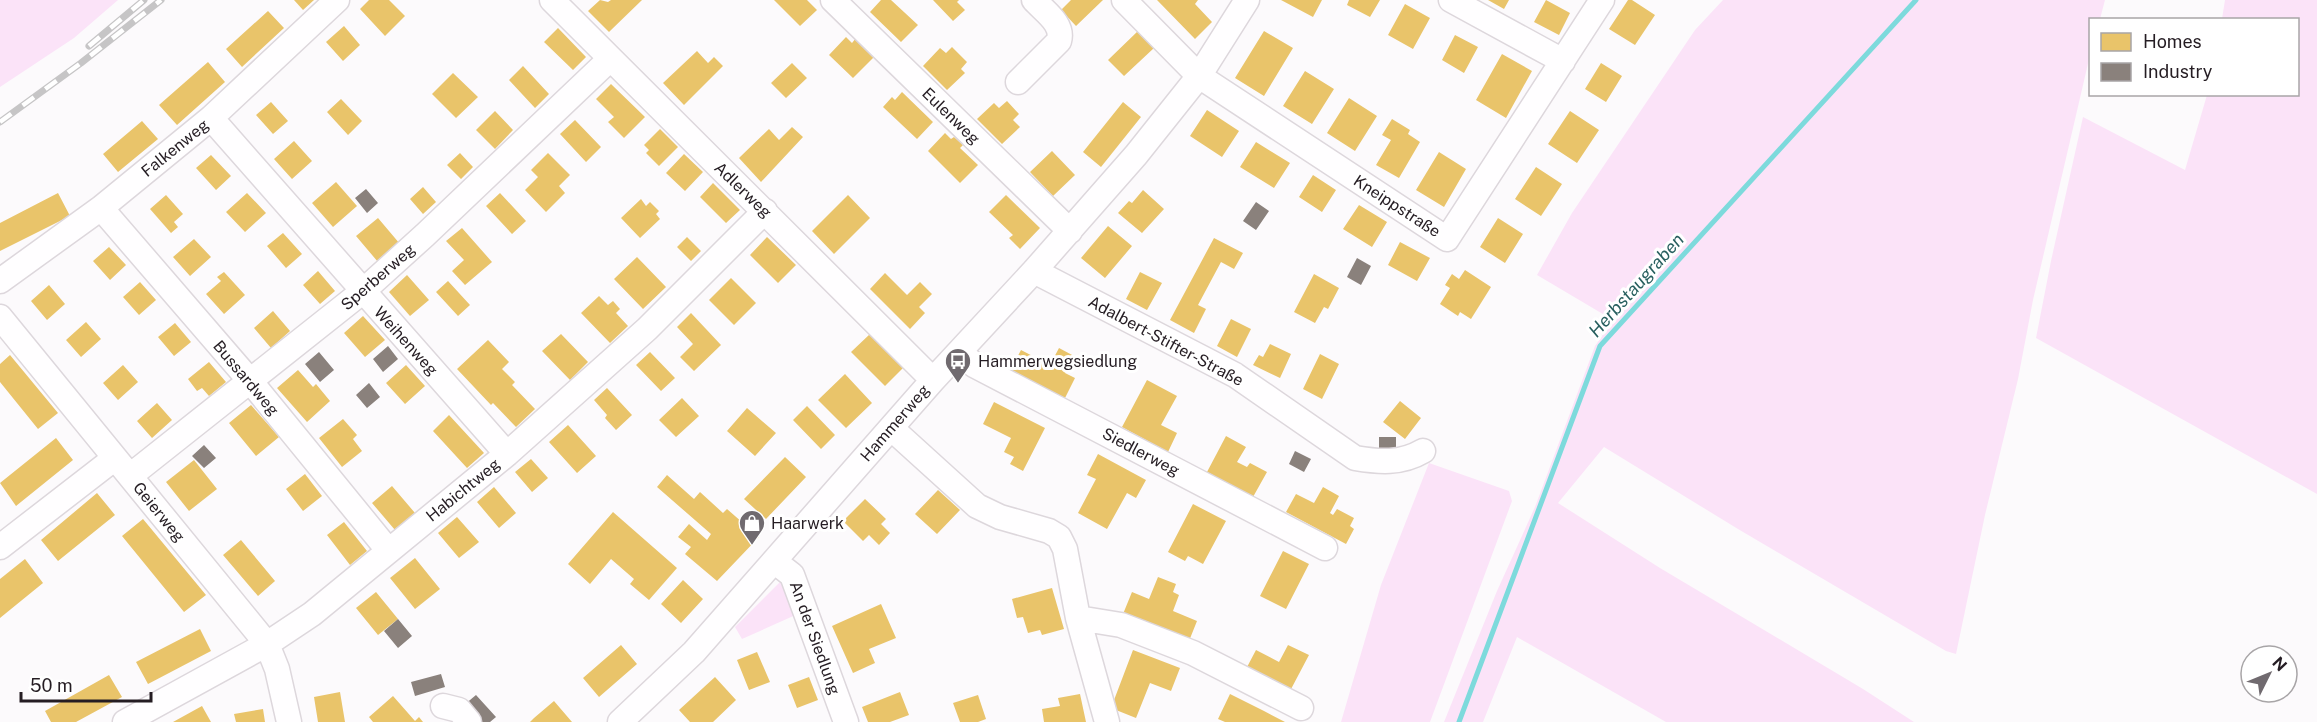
<svg xmlns="http://www.w3.org/2000/svg" width="2317" height="722" viewBox="0 0 2317 722" font-family="'Public Sans',sans-serif">
  <rect width="100%" height="100%" fill="#fcfafc"/>
  <path fill="#fbe3f8" d="M0,0h118l-44,38 -74,49z
    M1723,0h382l-5,19 -10,1v35l-57,245 -15,79 -33,136 -29,139 -10,-3 -208,-122 -134,-82 -46,56 102,65 203,121 51,33h-248l-149,-85 -34,85h-39l53,-131 38,-84 60,-161 18,-26 -76,-45 35,-62 123,-183z
    M2225,0h92v494l-281,-156 15,-77 32,-144 102,53 22,-75 91,-1v-74l-76,-1z
    M1429,463l80,28 3,10 -82,221h-89l40,-137z
    M785,577l15,36 -58,26 -7,-12z"/>
  <path fill="#e9c46a" d="M294,0h20l-11,10z
    M369,0h20l16,16 -20,20 -25,-27z
    M600,0l8,2 3,-2h31l-33,32 -21,-21z
    M774,0h33l10,10 -17,16z
    M881,0h10l27,25 -17,17 -31,-30z
    M933,0h26l-2,2 8,8 -12,11z
    M1071,0h32l-27,26 -15,-16z
    M1157,0h41l-3,4 17,18 -17,17z
    M1281,0h41l-9,17z
    M1349,0h31l-10,17 -23,-12z
    M1488,0h21l-5,9z
    M1546,0l24,13 -11,22 -25,-13z
    M1628,0h4l23,15 -20,30 -26,-16z
    M1405,4l25,14 -17,31 -25,-14z
    M268,11l16,17 -42,39 -16,-18z
    M344,26l16,19 -17,16 -17,-19z
    M558,28l28,29 -13,13 -29,-28z
    M1138,31l16,17 -30,28 -16,-16z
    M1264,31l29,17 -29,48 -29,-18z
    M1455,35l23,12 -14,26 -22,-13z
    M846,37l6,6 4,-5 18,19 -21,21 -24,-23z
    M952,47l15,15 -6,7 4,4 -18,17 -24,-24 17,-18 6,5z
    M697,51l11,12 6,-6 9,9 -39,39 -21,-22z
    M1502,54l30,17 -26,47 -30,-18z
    M208,62l17,20 -48,43 -18,-20z
    M792,63l15,15 -21,20 -15,-15z
    M1601,63l21,13 -16,26 -21,-13z
    M523,66l26,28 -14,14 -26,-28z
    M1305,71l29,18 -22,35 -29,-18z
    M453,73l25,24 -22,21 -24,-24z
    M611,84l34,33 -21,21 -16,-16 6,-5 -18,-18z
    M902,92l31,30 -16,17 -34,-32 9,-10 3,3z
    M1349,98l28,18 -22,35 -28,-18z
    M341,99l21,22 -14,14 -21,-23z
    M1007,101l12,13 -6,6 7,7 -18,17 -25,-25 17,-16 5,5z
    M271,102l17,19 -15,13 -17,-19z
    M1123,102l18,15 -40,50 -18,-15z
    M1207,110l32,21 -17,26 -32,-21z
    M495,111l18,19 -18,19 -19,-19z
    M1570,111l29,19 -22,33 -29,-19z
    M1392,119l18,11 -2,4 12,8 -21,36 -23,-13 15,-25 -9,-5z
    M575,120l26,27 -15,15 -26,-28z
    M142,121l16,18 -40,33 -15,-18z
    M792,127l11,10 -42,45 -22,-24 30,-29 10,11z
    M660,129l18,18 -19,19 -13,-13 3,-3 -5,-5z
    M945,133l6,6 3,-2 9,8 -3,3 18,17 -18,18 -32,-32z
    M294,141l18,20 -20,18 -18,-20z
    M1256,142l34,21 -16,25 -34,-21z
    M1052,151l23,24 -22,21 -23,-24z
    M1439,152l27,17 -22,38 -28,-17z
    M460,153l13,14 -12,12 -14,-14z
    M548,153l22,22 -11,11 6,7 -19,19 -21,-22 13,-13 -7,-7z
    M684,154l19,18 -18,19 -19,-18z
    M211,155l20,21 -15,14 -20,-22z
    M1536,167l26,17 -21,32 -26,-17z
    M1313,175l23,15 -14,22 -23,-15z
    M336,182l21,24 -24,21 -21,-24z
    M713,183l27,27 -14,13 -26,-26z
    M423,187l13,15 -13,12 -13,-15z
    M1143,190l21,19 -22,24 -24,-20 11,-12 3,2z
    M58,193l12,23 -70,35v-28z
    M247,193l19,20 -21,19 -19,-20z
    M500,193l26,28 -14,13 -26,-28z
    M166,195l17,19 -9,8 4,5 -7,6 -21,-24z
    M848,195l22,23 -36,36 -22,-23z
    M1006,195l34,33 -20,21 -11,-11 4,-3 -24,-23z
    M641,199l5,7 4,-4 9,9 -3,3 4,5 -20,19 -19,-20z
    M1359,205l28,17 -15,25 -29,-18z
    M378,218l22,26 -22,18 -22,-26z
    M1498,218l25,16 -18,29 -25,-16z
    M1108,226l24,20 -27,32 -24,-20z
    M462,228l30,34 -27,23 -13,-14 12,-11 -18,-19z
    M283,233l19,21 -16,14 -19,-22z
    M687,237l14,14 -10,10 -14,-14z
    M767,237l29,28 -18,18 -28,-28z
    M1214,238l29,15 -9,16 -13,-7 -23,43 8,4 -12,24 -24,-13z
    M194,239l17,18 -21,19 -17,-19z
    M1400,242l30,16 -13,23 -29,-16z
    M109,247l17,18 -16,15 -17,-19z
    M637,257l29,30 -23,22 -29,-30z
    M1465,270l26,17 -20,32 -11,-7 -2,4 -18,-12 10,-16 -5,-3 7,-11 7,5z
    M318,271l17,20 -15,13 -17,-19z
    M224,272l21,23 -21,19 -18,-20 15,-13 -4,-4z
    M1140,272l22,11 -15,27 -21,-11z
    M885,273l22,22 13,-13 12,12 -13,13 6,6 -15,16 -40,-40z
    M1314,274l25,14 -11,21 -4,-2 -9,16 -21,-11z
    M407,275l22,25 -19,16 -21,-24z
    M731,278l25,25 -22,22 -25,-25z
    M448,281l22,24 -12,11 -22,-24z
    M140,282l16,18 -17,15 -16,-18z
    M49,285l16,19 -18,16 -16,-19z
    M599,296l9,9 5,-4 7,8 -4,4 12,13 -18,17 -29,-30z
    M273,311l17,20 -19,17 -17,-20z
    M691,313l30,32 -27,26 -14,-14 13,-13 -16,-17z
    M363,316l22,24 -20,17 -21,-24z
    M1231,319l20,10 -14,28 -20,-11z
    M86,322l15,17 -20,18 -15,-17z
    M175,323l16,19 -17,14 -16,-19z
    M561,334l27,28 -18,18 -28,-29z
    M870,334l33,34 -18,18 -34,-34z
    M488,340l21,22 -7,7 13,13 -3,3 23,24 -19,18 -23,-24 -2,2 -34,-36z
    M1270,344l21,10 -11,24 -27,-13 6,-10 4,2z
    M1059,348l15,8 -9,17 10,5 -10,20 -55,-27 11,-21 29,15z
    M650,352l25,26 -14,13 -25,-26z
    M1320,354l19,10 -17,35 -19,-10z
    M10,355l48,58 -20,16 -38,-47v-18z
    M209,362l17,20 -17,14 -7,-8 -5,3 -9,-12z
    M123,365l15,17 -20,18 -15,-17z
    M406,365l19,21 -20,18 -19,-21z
    M298,370l15,17 3,-3 14,17 -23,21 -30,-34z
    M845,374l27,29 -26,25 -28,-28z
    M1147,380l30,16 -16,29 16,8 -9,19 -46,-25z
    M607,388l25,27 -16,15 -11,-12 2,-3 -13,-15z
    M682,398l17,18 -23,21 -17,-17z
    M1400,401l21,17 -16,21 -22,-17z
    M994,402l51,26 -22,43 -13,-7 4,-7 -10,-5 7,-14 -28,-14z
    M157,403l15,17 -20,18 -15,-17z
    M251,405l28,32 -23,19 -27,-33z
    M807,406l28,29 -14,14 -28,-29z
    M747,408l29,25 -21,23 -28,-25z
    M449,415l35,38 -17,15 -34,-37z
    M343,419l14,16 -4,4 9,12 -20,16 -23,-29z
    M568,425l28,31 -19,17 -28,-31z
    M1226,436l20,11 -9,15 10,5 3,-4 17,9 -14,25 -46,-25z
    M56,438l17,22 -57,46 -16,-23z
    M1098,454l48,26 -10,18 -9,-5 -20,36 -29,-16 18,-34 -9,-4z
    M785,457l21,20 -40,42 -22,-20z
    M531,459l17,19 -16,14 -17,-20z
    M194,460l23,29 -28,22 -23,-29z
    M305,474l17,22 -19,15 -17,-22z
    M667,475l27,24 6,-7 23,21 4,-4 32,28 -42,44 -32,-27 6,-7 -13,-10 11,-13 18,16 4,-6 -54,-47z
    M392,486l23,27 -20,17 -23,-27z
    M494,487l22,26 -17,15 -22,-26z
    M1323,487l16,9 -9,17 3,2 4,-6 17,9 -4,8 4,3 -8,15 -60,-32 10,-18 18,9z
    M938,490l22,20 -23,24 -22,-20z
    M97,493l18,22 -57,46 -17,-21z
    M865,499l21,20 -5,5 9,9 -11,12 -10,-10 -6,6 -20,-20z
    M1193,504l33,17 -23,43 -15,-8 -3,5 -17,-9z
    M613,512l64,56 -28,32 -19,-16 4,-5 -23,-20 -21,25 -22,-20z
    M457,517l22,25 -20,16 -21,-25z
    M143,519l63,76 -22,17 -62,-76z
    M344,522l23,29 -17,14 -23,-30z
    M241,540l34,41 -17,15 -35,-41z
    M1283,551l26,13 -23,45 -26,-13z
    M415,558l25,31 -25,20 -25,-31z
    M25,559l18,24 -43,35v-39z
    M1158,577l18,7 -3,8 6,3 -6,16 24,10 -8,20 -66,-27 9,-22 17,7z
    M683,580l20,19 -22,24 -20,-19z
    M1052,588l12,41 -22,6 -2,-5 -12,3 -5,-16 -6,1 -5,-19z
    M376,592l22,27 -20,16 -22,-27z
    M881,604l15,34 -27,11 6,14 -22,10 -21,-47z
    M200,629l11,22 -63,33 -12,-22z
    M621,645l16,19 -38,33 -16,-19z
    M1288,645l21,10 -19,36 -44,-22 10,-19 23,12z
    M1133,650l47,18 -9,23 -21,-8 -14,35 -25,-10z
    M757,652l13,30 -21,8 -12,-30z
    M109,675l13,22 -46,25h-25l-6,-11z
    M715,677l21,23 -23,22h-23l-11,-12z
    M809,677l9,23 -21,8 -9,-23z
    M340,692l5,30h-27l-4,-25z
    M900,692l9,23 -19,7h-22l-6,-15z
    M1080,694l6,28h-42l-2,-13 18,-3 -2,-8z
    M1230,694l34,17 21,11h-60l-7,-3z
    M978,695l8,24 -8,3h-18l-7,-19z
    M393,696l22,25 4,-4 4,5h-50l-4,-5z
    M554,701l18,21h-42l4,-4z
    M202,706l9,16h-38z
    M263,709l2,13h-29l-2,-8z"/>
  <path fill="#8a817c" d="M366,189l12,14 -11,10 -12,-15z
    M1256,202l13,9 -13,19 -13,-9z
    M1357,258l14,8 -10,19 -14,-8z
    M388,346l10,13 -15,13 -10,-13z
    M319,352l15,18 -14,12 -15,-18z
    M369,383l11,14 -13,11 -11,-13z
    M1379,437h17v17h-17z
    M204,445l12,13 -12,10 -12,-12z
    M1295,451l16,8 -7,13 -15,-8z
    M398,619l14,17 -14,12 -14,-17z
    M441,674l4,13 -30,9 -4,-14z
    M476,695l20,22 -6,5h-12l-14,-17z"/>
  <g fill="none" stroke-linecap="round" stroke-linejoin="round">
    <path stroke="#7ddadc" stroke-width="5" d="M1459,722l141,-376 316,-346"/>
    <g stroke="#ddd7dc" stroke-width="27">
      <path id="minor" d="M552,0l381,380
        M833,0l237,231
        M1124,0l75,76 248,163 155,-239
        M1451,0l112,61
        M1018,82l41,-41c5,-17 -14,-29 -25,-41
        M211,118l296,336
        M101,208l150,174 137,168
        M1034,271l201,104 120,83c24,4 46,6 68,-7
        M0,281l101,-73 110,-90 126,-118
        M0,317l267,327 10,25 12,53
        M960,351l14,14 351,183
        M891,428l86,78 23,11 49,14 10,6 6,12 13,69 29,104
        M130,476l232,-184 63,-57 185,-176
        M0,547l115,-89
        M774,561l18,14 54,147
        M1078,618l43,7 72,28 108,55
        M443,706l16,4 10,12
        M125,722l142,-78 45,-30 195,-160 140,-125 118,-118
        M620,722l74,-70 239,-272 101,-109 102,-116 63,-79 48,-76"/>
    </g>
    <use href="#minor" stroke="#fffeff" stroke-width="24"/>
    <g stroke="#c6c5c6" stroke-width="7">
      <path id="rail" d="M89,46l55,-46
        M0,122l81,-59 80,-63"/>
    </g>
    <use href="#rail" stroke="#fff" stroke-width="4.5" stroke-dasharray="14" stroke-linecap="butt"/>
  </g>
  <defs>
    <g id="bus-pin" transform="scale(1.35)"><path d="M0 17L-7.5 6A9.5 9.5 0 1 1 7.5 6Z" fill="#706a6f" stroke="#fff"/><path d="M-5-6H5V4H4V6H2V4H-2V6H-4V4H-5ZM-3.5-4V0h7V-4ZM-3.5 1.2v1.5H-2V1.2ZM2 1.2v1.5H3.5V1.2Z" fill="#fff"/></g>
    <g id="shop-pin" transform="scale(1.35)"><path d="M0 17L-7.5 6A9.5 9.5 0 1 1 7.5 6Z" fill="#706a6f" stroke="#fff"/><path d="M-5-2.5h2.3a2.7 3.5 0 0 1 5.4 0H5L5.5 6h-11ZM-1.5-2.5h3a1.5 2.3 0 0 0-3 0Z" fill="#fff"/></g>
  </defs>
  <g fill-rule="evenodd">
    <use href="#bus-pin" x="958" y="361"/>
    <use href="#shop-pin" x="752" y="523"/>
  </g>
  <g text-anchor="middle" dominant-baseline="central" stroke-width="6" stroke-linejoin="round" paint-order="stroke">
    <g font-size="16" fill="#251d23" stroke="#fff">
      <text transform="translate(951 116) rotate(44)">Eulenweg</text>
      <text transform="translate(175 148) rotate(-39)">Falkenweg</text>
      <text transform="translate(743 190) rotate(44)">Adlerweg</text>
      <text transform="translate(1397 206) rotate(33)">Kneippstraße</text>
      <text transform="translate(378 277) rotate(-41)">Sperberweg</text>
      <text transform="translate(406 341) rotate(48)">Weihenweg</text>
      <text transform="translate(1166 341) rotate(28)">Adalbert-Stifter-Straße</text>
      <text transform="translate(246 378) rotate(50)">Bussardweg</text>
      <text transform="translate(895 423) rotate(-49)">Hammerweg</text>
      <text transform="translate(1141 452) rotate(28)">Siedlerweg</text>
      <text transform="translate(463 490) rotate(-39)">Habichtweg</text>
      <text transform="translate(159 512) rotate(51)">Geierweg</text>
      <text transform="translate(815 638) rotate(70)">An der Siedlung</text>
    </g>
    <g font-size="16" fill="#251d23" stroke="#fff" text-anchor="start">
      <text x="978" y="361">Hammerwegsiedlung</text>
      <text x="771" y="523">Haarwerk</text>
    </g>
    <g font-size="18" font-style="italic" fill="#285f5f" stroke="#fff">
      <text transform="translate(1636 285) rotate(-48)">Herbstaugraben</text>
    </g>
  </g>
  <rect x="2089" y="18" width="210" height="78" fill="#ffffff" stroke="#a8a5a7" stroke-width="1.5"/>
  <rect x="2101" y="33" width="30" height="18" fill="#e9c46a" stroke="#a8a5a7" stroke-width="1.5"/>
  <text x="2143" y="48" font-size="18" fill="#251d23">Homes</text>
  <rect x="2101" y="63" width="30" height="18" fill="#8a817c" stroke="#a8a5a7" stroke-width="1.5"/>
  <text x="2143" y="78" font-size="18" fill="#251d23">Industry</text>
  <g transform="translate(2269 674) rotate(47)"><circle r="28" fill="#ffffff" stroke="#a8a5a7" stroke-width="1.5"/>
  <path d="M0-4.5L10 22L0 15L-10 22Z" fill="#706a6f"/>
  <text y="-9" font-size="16" font-weight="bold" text-anchor="middle" fill="#251d23">N</text>
  </g>
  <path d="M21 692v9h130v-9" fill="none" stroke="#251d23" stroke-width="3"/>
  <text x="30" y="692" font-size="18" fill="#251d23" stroke="#ffffff" stroke-width="4.5" paint-order="stroke">50 m</text>
</svg>
